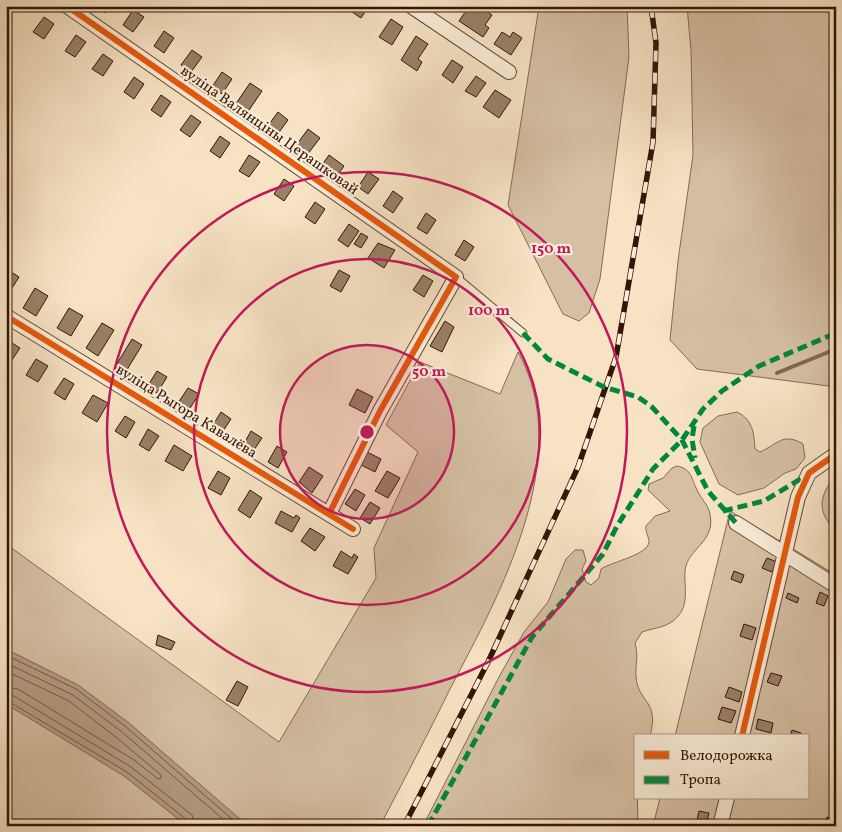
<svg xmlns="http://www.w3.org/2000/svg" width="842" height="832" viewBox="0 0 842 832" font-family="Vollkorn,serif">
  <rect width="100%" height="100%" fill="#f7e3c4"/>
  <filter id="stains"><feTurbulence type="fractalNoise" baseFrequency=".004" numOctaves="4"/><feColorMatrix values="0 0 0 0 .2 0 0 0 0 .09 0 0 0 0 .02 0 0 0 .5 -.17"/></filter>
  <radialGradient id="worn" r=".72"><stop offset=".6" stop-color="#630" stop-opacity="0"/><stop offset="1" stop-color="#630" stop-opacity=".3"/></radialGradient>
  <path fill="#d6c0a4" stroke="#856a54" d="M539,6h88l2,51 -29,222 -11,34 -10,8 -16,-7 -55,-109z
    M687,6h149v381l-139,-18 -27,-29 8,-79 15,-106 -2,-105z
    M518,352c58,104 -18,242 -67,335 -23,47 -47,93 -71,139h-374v-282l273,198 97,-164 -2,-30 44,-96 -32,-27 34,-63 80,32z
    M737,412c16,8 17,21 18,37l5,3c18,-8 23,-20 43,-8l2,14 -9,11 -11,4 -21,15 -26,7 -19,-11 -19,-42 3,-14 15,-12z
    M677,466c15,3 14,12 20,24 4,9 11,14 13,24 6,29 -23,34 -25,57 -1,13 4,32 -6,44 -10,13 -23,12 -37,17l-7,11c4,15 0,21 1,34 2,26 24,23 14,59h-14l2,90h-215l76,-149 25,-45 24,-30 18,-43 9,-9h8l3,11 -4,8 4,13 5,3 8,-7 2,-9c10,-7 47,-14 48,-27 0,-5 -4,-10 -3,-16l9,-10 15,-5 -22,-21 1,-6 14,-6 9,-10z
    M836,475v55c-21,-18 -16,-36 0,-55z
    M730,511l106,64v251h-183l7,-28h148v-62h-133z"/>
  <path fill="#b59d83" stroke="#816751" d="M6,649l72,36 51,38 119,103h-61l-63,-50 -118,-72z"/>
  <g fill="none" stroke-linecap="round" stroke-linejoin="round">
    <path stroke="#745944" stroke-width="1" d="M6,655l70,34 50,38 114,99
      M6,663l67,32 49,37 109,94
      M6,671l63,30 48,37 44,37v3l-3,1 -24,-19 -116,-71 -12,-2
      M6,694l8,2 117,71 61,48 4,11
      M6,700l121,72 60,48 2,6"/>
    <path stroke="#816751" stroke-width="4" d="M777,373l59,-24"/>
  </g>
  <path fill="#998068" stroke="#341505" d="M96,6h13l-4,7z
    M347,6h22l-8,12 -15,-10z
    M479,6l13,9 -7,10 4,3 -6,9 -24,-16 9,-13 6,5z
    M133,10l11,7 -11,15 -10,-7z
    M44,17l10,7 -10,15 -11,-7z
    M391,19l12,8 -11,18 -13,-8z
    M164,31l10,7 -10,15 -10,-7z
    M502,32l8,5 3,-5 9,6 -11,17 -17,-11z
    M76,35l10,7 -11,15 -10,-6z
    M416,36l12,8 -10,15 4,3 -5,9 -16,-11z
    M192,50l10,7 -11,15 -10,-7z
    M103,54l10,7 -10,15 -11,-7z
    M452,60l11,7 -10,16 -11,-8z
    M222,72l10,7 -10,15 -10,-7z
    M476,76l10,7 -10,14 -11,-6z
    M134,77l10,7 -10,15 -10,-7z
    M250,83l12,8 -15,22 -12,-8z
    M495,90l16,10 -12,18 -16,-11z
    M161,95l10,7 -10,15 -10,-7z
    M278,112l10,8 -11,15 -10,-8z
    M191,115l10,7 -11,15 -10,-7z
    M308,129l12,9 -13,17 -12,-8z
    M220,136l10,7 -10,15 -10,-7z
    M249,155l11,7 -11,15 -10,-6z
    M329,155l15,11 -7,10 -15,-11z
    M368,172l11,7 -11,15 -10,-7z
    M284,179l10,7 -10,15 -10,-7z
    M393,191l10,7 -10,15 -10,-7z
    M315,202l10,7 -10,15 -10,-7z
    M426,213l10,7 -9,14 -10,-6z
    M349,224l10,7 -11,16 -10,-7z
    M361,233l7,4 -7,11 -7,-4z
    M464,240l10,7 -9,14 -10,-6z
    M378,243l17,7 -11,18 -16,-10z
    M8,270l11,7 -10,16 -3,-1z
    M339,270l11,6 -9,16 -11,-6z
    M423,275l10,6 -9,16 -11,-7z
    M35,288l13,8 -12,20 -13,-8z
    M69,308l14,8 -12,20 -14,-8z
    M445,321l9,6 -12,25 -12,-6z
    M102,323l12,7 -16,26 -12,-8z
    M132,339l10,6 -17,28 -10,-6z
    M9,341l11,7 -10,15 -4,-2v-15z
    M36,359l12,7 -10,16 -12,-7z
    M157,371l10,6 -10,16 -10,-6z
    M64,378l10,6 -9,16 -11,-7z
    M188,388l11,6 -12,19 -11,-7z
    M357,389l16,8 -8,16 -16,-8z
    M93,395l15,8 -11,19 -15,-9z
    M221,412l10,7 -10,15 -10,-6z
    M125,416l10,6 -9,16 -11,-7z
    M148,429l11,7 -10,15 -10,-6z
    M251,431l11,7 -10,15 -10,-6z
    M174,445l18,11 -9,15 -18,-10z
    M277,446l10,6 -9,16 -10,-6z
    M367,452l14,7 -6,13 -14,-7z
    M309,467l14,9 -11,17 -13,-11z
    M218,471l12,7 -9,17 -13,-7z
    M387,471l13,7 -12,20 -13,-7z
    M355,489l10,6 -9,16 -11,-7z
    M250,490l12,8 -12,20 -12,-8z
    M370,502l10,6 -10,16 -10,-6z
    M281,511l13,7 2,-3 4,3 -8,14 -17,-9z
    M310,528l15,9 -10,14 -14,-10z
    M341,551l11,7 2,-4 4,3 -10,17 -15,-8z
    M767,558l10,4 -5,10 -10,-4z
    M734,571l10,4 -3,8 -10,-4z
    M820,592l8,4 -4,10 -8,-3z
    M788,593l11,5 -2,5 -11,-5z
    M744,624l12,4 -4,12 -12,-4z
    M158,635l17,7 -4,8 -15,-5z
    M771,673l11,3 -4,10 -11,-4z
    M237,681l11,6 -10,19 -12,-6z
    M729,687l13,5 -3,10 -14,-5z
    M722,707l14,4 -5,12 -13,-4z
    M758,719l15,4 -2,10 -15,-4z
    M792,730l9,3 -1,3h-10z
    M836,792v21l-6,-2z
    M699,811l10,2 -3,13 -10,-2z
    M827,817l6,2 -2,7 -6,-2z"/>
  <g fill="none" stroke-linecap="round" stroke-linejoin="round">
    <g stroke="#654835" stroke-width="9">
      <path id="service" d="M456,277l67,56"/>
    </g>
    <g stroke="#654835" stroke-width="16">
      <path id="minor" d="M67,6l389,271 -76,134 -51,103
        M411,6l98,66
        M6,316l347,213
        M736,523l100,63
        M742,736l56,-239 11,-24 27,-19
        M720,826l7,-28"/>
    </g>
    <use href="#service" stroke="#faedd9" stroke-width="7"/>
    <use href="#minor" stroke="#faedd9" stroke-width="14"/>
    <g stroke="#341505" stroke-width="5.5">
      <path id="rail" d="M404,826l84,-164 90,-195 38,-110 37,-215 3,-99 -5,-37"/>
    </g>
    <use href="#rail" stroke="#faedd9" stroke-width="4" stroke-dasharray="11" stroke-linecap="butt"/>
    <path stroke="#00873e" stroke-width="5" stroke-dasharray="10 5" stroke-linecap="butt" d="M523,333l25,26 56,28 34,10 14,10 30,33 26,51 28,32
      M694,426l-2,13 3,19
      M723,511l41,-10 43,-26
      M428,826l104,-189 71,-83 14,-28 36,-57 29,-29 21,-31 19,-18 37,-25 77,-33"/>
    <g stroke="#faedd9" stroke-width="9">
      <path id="cycleway" d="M67,6l389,271 -76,134 -51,103
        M6,316l347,213
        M742,736l56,-239 11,-24 27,-19"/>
    </g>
    <use href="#cycleway" stroke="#e8590c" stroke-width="6"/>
  </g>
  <circle cx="367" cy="432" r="87" fill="#c2185b" fill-opacity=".12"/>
  <g fill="none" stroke="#c2185b" stroke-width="2.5">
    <circle cx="367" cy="432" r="87"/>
    <circle cx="367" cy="432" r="173"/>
    <circle cx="367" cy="432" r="260"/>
  </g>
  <g text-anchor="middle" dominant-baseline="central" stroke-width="4.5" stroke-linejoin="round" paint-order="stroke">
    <g font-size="15" fill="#341505" stroke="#faedd9">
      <text transform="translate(269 131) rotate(35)">вуліца Валянціны Церашковай</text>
      <text transform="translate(186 412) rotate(32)">вуліца Рыгора Кавалёва</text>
    </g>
  </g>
  <circle cx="367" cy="432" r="8" fill="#c2185b" stroke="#faedd9" stroke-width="2.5"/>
  <g font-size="15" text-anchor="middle" font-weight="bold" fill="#c2185b" stroke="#faedd9" stroke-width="4.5" stroke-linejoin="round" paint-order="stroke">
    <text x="551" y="253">150 m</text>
    <text x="489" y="315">100 m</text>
    <text x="429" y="376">50 m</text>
  </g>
  <rect width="842" height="832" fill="none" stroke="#f7e3c4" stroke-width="25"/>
  <rect x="8" y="8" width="827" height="817" fill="none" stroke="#341505" stroke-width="2.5"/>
  <rect x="12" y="12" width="817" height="807" fill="none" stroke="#341505"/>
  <rect x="634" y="734" width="175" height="65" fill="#faedd9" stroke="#ab9784"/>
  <rect x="644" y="751" width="25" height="8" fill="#e8590c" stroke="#ab9784"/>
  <text x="680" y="760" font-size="15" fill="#341505">Велодорожка</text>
  <rect x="644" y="776" width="25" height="8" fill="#00873e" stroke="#ab9784"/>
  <text x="680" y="784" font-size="15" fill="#341505">Тропа</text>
  <rect width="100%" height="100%" filter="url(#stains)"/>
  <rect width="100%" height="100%" fill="url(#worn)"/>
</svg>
